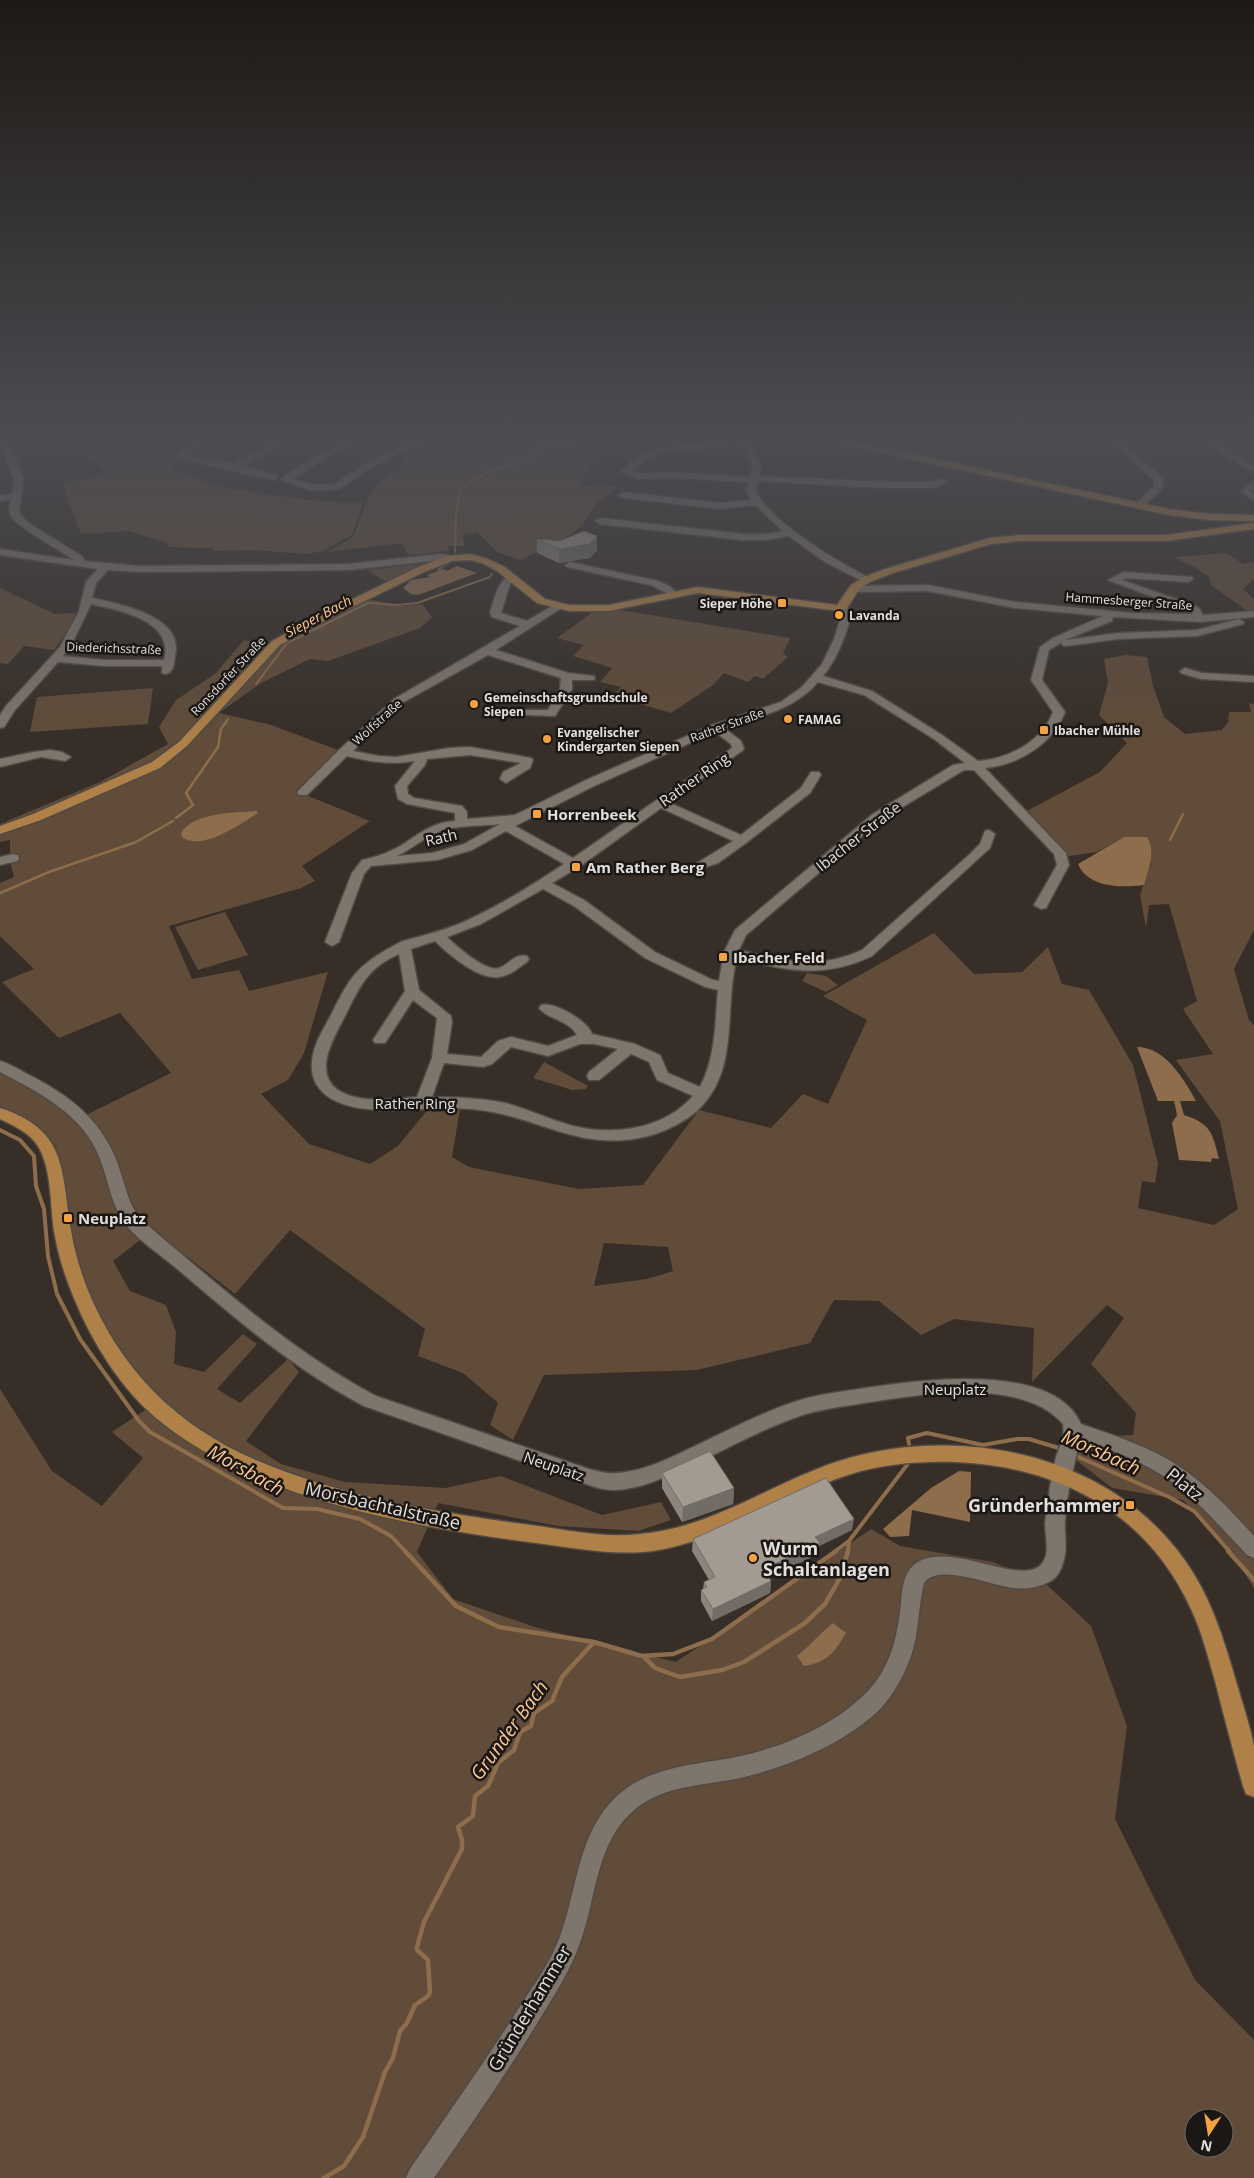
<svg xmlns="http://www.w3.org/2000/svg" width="1254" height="2178" viewBox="0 0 1254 2178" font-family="'Open Sans',sans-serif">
  <rect width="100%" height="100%" fill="#362e27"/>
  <path fill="#604c39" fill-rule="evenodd" d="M478,436h150l-5,7 -20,1 -24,40 5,3 19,-3 16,3c-6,5 -14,8 -19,13 -9,8 -12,21 -21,28 -18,15 -38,21 -58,32l-24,-8 -20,-20 -15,3 3,11h-17l1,5 -41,4 -6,-12 -75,9 26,-15 14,-37 9,-16 25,-17 8,-13 14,-8 22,-8z
    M130,441l26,1 -4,6 14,2 14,8 -9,9 40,18 16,3 83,12 53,3 -11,32 -27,15 -17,4 -58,-4 -37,1v-3l-46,-1 1,-4 -40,-12 -47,3 -19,-50 45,-11 -23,-20 16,-6z
    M1227,553l16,11 11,-2v17l-11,10 11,10v11l-6,1 -36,-25 -4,-10 -12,-8 -23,-11z
    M429,563l-41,20 -21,-13z
    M0,588l55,26 21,-1 -9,19 -13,18 -30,-4 -16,18 -8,-1z
    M367,599l35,7 20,-2 10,13 -12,11 -92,33 -18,-2 -49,24 -42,30 52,12 67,25 -42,41 74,30 -68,45 13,15 -14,7 -132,38 23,53 47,-9 10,21 79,-19 -24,81 -16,27 -27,14 48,50 61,20 28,-18 31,-38 31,1 -8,48 17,10 110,22 64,-4 56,-75 72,18 32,-34 25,10 39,-84 -44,-24 111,-63 40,41 48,-2 26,-25 14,37 27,6 44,75 25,99 -3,19 -13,-2 -4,27 76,17 24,-16 -18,-88 -44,-61 37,-6 -30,-45 14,-8 -28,-97 -20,1 -3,23 -6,-33 11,-32 -27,-26 -27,15 -34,5 -38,-45 75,-40 27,-29 -28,-28 9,-32 -4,-24 21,-4 22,2 6,29 11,31 21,17 37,-4 6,-8 1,-10h22l-2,-9 5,1v226l-20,39 15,51 5,5v563l-28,-44 -43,-44 -71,-12 -36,-28 8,-23 49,-2 3,-22 -45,-49 33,-46 -17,-13 -75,77 2,-54 -80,-9 -33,16 -42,-34 -45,-1 -24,43 -113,27 -153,5 -31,65 -23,-15 8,-22 -35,-30 -45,-17 7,-27 -135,-99 -55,64 -82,-64 -40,31 17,30 36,14 10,27 -2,32 30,8 39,-38 14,10 -40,45 23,14 48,-44 11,13 -53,69 35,23 64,18 100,6 56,-12 101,39 59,-13 10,18 -33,11 -80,-5 -120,-23 -21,49 36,47 85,29 138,34 195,-133 29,17 93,16 53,22 45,42 36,100 -12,93 80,161 59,60v138h-1254v-789l52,82 50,35 41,-48 -31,-26 45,-30 -12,-10 -51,-86 -24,-70 -14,-89 -19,-22 -37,-19v-37l52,26 22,26 97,-48 -51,-60 -61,25 -57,-56 32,-13 -34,-33v-53l14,-6 -4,-15v-22l-10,2v-18l100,-42 68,-38 -9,-17 17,-27 40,-27 28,-33 27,7zM604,1243l64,4 5,24 -26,8 -53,7zM1194,2118h30v30h-30z
    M621,610l169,28 -7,16 5,3 -25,22 -8,-3 -7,6 -24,-9 -11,12 -42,28 -58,-17 8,-9 -21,-5 12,-14 -39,-12 11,-11 -27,-7 36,-26z
    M153,688l-5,36 -118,8 7,-35z
    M225,912l23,43 -50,15 -23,-43z
    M807,973l19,3 12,9 -12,7 -24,-11z
    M544,1062l44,24 -2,3 -14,1 -39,-12z"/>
  <path fill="#8e6d4c" d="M457,566l20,7 -59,22 -7,-1 -8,-6 8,-8 19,-3 -3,-2 16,-6 4,2z
    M257,811l1,2c-18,11 -56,39 -76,24l-1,-4c14,-21 53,-20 76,-22z
    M1124,837h23c9,16 2,31 -3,48 -22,3 -56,3 -66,-21z
    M1137,1047c28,0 47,32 59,54h-16l4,14c27,9 28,17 35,44l-7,-1 -1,4 -32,-2 -7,-37 5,-8 -3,-14h-16z
    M959,1471l12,1 -1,50 -58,-12 -3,26 -19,1 -7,-8 48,-41z
    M833,1623l13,10c-12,20 -18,29 -42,33l-7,-10c13,-10 23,-23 36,-33z"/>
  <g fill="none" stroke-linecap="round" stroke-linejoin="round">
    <path stroke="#8e6d4c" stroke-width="2" d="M588,436h20
      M455,552l1,-38 4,-25 27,-17 37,-12 14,-12 49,-12
      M438,572l3,-5 8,-4
      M256,684l31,-41 81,-40 30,2 19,-2 73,-26 2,-3"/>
    <path stroke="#8e6d4c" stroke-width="2.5" d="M176,818l17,-13 -7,-12 32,-46 3,-18 7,-10
      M1170,840l13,-26
      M0,893l49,-21 87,-30 37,-21"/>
    <path stroke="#8e6d4c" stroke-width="4" d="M0,1130l20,10 14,16 2,30 8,23 4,47 9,38 23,45 59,82 11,11 133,76 34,1 43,10 31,17 15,16
      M909,1444l-1,-6 19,-5 56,12 34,-6h12l33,10
      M1074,1455l95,42 25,14 36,41
      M834,1552l15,-11 61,-80
      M848,1552l1,-10"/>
    <path stroke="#8e6d4c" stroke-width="4.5" d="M405,1551l51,55 43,21 95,15 48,14 31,-2 39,-15 124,-88
      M1228,1551l26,29
      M643,1656l12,12 25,9 42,-7 22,-8 61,-39 20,-19 15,-26 8,-27
      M324,2178l20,-12 19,-29 22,-65 8,-14 7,-27 7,-8 8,-18 13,-9 2,-4 -2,-32 -11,-10v-3l7,-25 38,-73v-9l-4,-13 15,-11 2,-20 13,-10 10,-23 16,-13 6,-18 11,-6 3,-13 18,-12 10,-24 32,-35"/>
    <g stroke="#514a44" stroke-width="3">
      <path id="minor" d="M0,436h6l18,43 -5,30 1,6 10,9 53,33 1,4 55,5 209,-2 93,-10 12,2 2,2 -5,3 -9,-1 -93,10 -209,2 -31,-2 -12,13 -4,15c27,6 93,18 83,58 -1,7 -1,16 -9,18l-4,-1v-7h-58l-46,-4 -43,48 -11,17 -4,1v-13l6,-9 54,-59 19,-36 7,-29 12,-13 -98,-14v-6l74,11c-11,-8 -60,-35 -64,-45 -1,-5 0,-11 1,-16l-11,2v-6l12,-1 2,-15 -14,-37zM91,604c27,6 84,16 73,56h-60l-41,-4 7,-8z
        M203,436h9l-25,19 47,9 52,-28h10l-53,30 34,9v4l-3,1 -97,-22v-4z
        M353,436h10l-71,43 18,5h25l33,-22 58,-26h10l-62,30 -33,22 -18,3 -14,-1 -28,-10 9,-8z
        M737,436h8l2,2 14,28 -2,10 128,6h46l9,-3 5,3 -13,6h-47l-129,-7 -2,10c13,30 83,72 114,87v4l-4,1 -41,-21 -36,-26 -23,4h-23l-143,-16 -5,-3 5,-3 143,16h23l17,-3 -28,-26 -34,4 -98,-11 -5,-3 5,-3 98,11 30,-3 -5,-9 3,-9 -75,-4 -34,1 -19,-7c36,-41 74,-18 116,-36zM740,441l13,25 -3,11 -76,-5 -34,1 -8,-2 19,-15 12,-5h31z
        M1105,436h9l50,43 -2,10 -20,19h-6l-2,-2 20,-20v-6z
        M1196,436h9l49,30v7z
        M1254,481v8l-3,2 3,2v8l-13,-10z
        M570,562l88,19 11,5 10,8 -5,3 -23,-12 -84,-18 -2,-2z
        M1124,572l68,5 1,2 -5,3 -63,-4 -3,2 71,25 6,3 4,7 51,-4v6l-53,5 -88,-5 -1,4 -47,19 53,-7 79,-3 42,-11 5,3 -1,2 -46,12 -79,3 -52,7 -4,-1v-3l-13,8 -7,30 23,32c-12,32 -47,53 -80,56l81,85 3,12 -23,43 -5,1 -7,-4 23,-40 -3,-11 -80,-84h-10l-83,50 -135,115 -7,15c44,11 80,20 123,0l108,-96 10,-10 5,-13 4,-1 6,4 -5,14 -118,108c-48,23 -86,15 -135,2 -14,51 4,112 -40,153 -13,11 -29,19 -45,24 -73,20 -112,-20 -181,-26 -40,-4 -97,9 -133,-7 -17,-7 -28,-21 -26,-40 1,-17 11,-32 19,-47 19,-38 25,-49 64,-70 3,-1 4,-3 8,-4 19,-5 38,-10 56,-17 37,-16 72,-38 105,-60l-58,-33 -34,19 -35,10 -66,6 -7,8 -25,68 -7,4 -7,-4 27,-69 10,-13c15,-3 31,-9 43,-17 16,-11 30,-21 50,-22v-8l-48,-9 -9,-5 -3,-13 20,-25c-24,4 -44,1 -68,-5l-40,39h-8l-2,-3 42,-42 55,-51 126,-73 -28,-9 -2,-5c5,-13 7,-32 22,-37l5,3 -7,6 -9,29 26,8 27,-16h8l1,2 -67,43 72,23 26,3 1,2 -1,2h-22v9l-17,27 -29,-1 -6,-3 2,-2h26l12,-21 1,-11 -73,-23 -86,48 -49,48 26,5 17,1 53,-9 21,-1 61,11 2,2 -3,8 -24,15 -6,-4 3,-7 18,-9 -51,-8 -43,4 -2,6 -18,21 1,8 6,4 48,8 5,6v7l48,-4 71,-35 126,-55 69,-23 21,-15 20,-23 12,-25 8,-25 -5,-6 5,-3 4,1 6,8c-7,22 -14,44 -29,62l49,15 70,44 36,26c30,-2 64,-19 75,-49l-22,-32 9,-33 13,-9 50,-22 -88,-8 -87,-17 -75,1 -5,-3 5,-3 75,-1 87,17 118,11 60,1 -8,-5 -77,-29zM818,682l46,13 70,44 31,24 -12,2 -80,49 -138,116 -11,22 -5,29 -6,-1 -58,-28 -71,-52 -32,-17 27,-16 82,-59 72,33 -39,24 1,3 5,1 18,-6 28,-20 64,-50 11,-18 -2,-3h-8l-10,16 -60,47 -73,-33 74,-51 2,-2 -3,-8 -17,-13c34,-11 70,-18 94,-46zM715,732l16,12 1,4 -159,110 -58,-32 79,-40zM500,824l-36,20 -32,9 -35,3c17,-8 32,-23 51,-27 16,-4 35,-3 52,-5zM543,889l31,17 71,52 60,29 13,3c-3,33 -2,66 -18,97l-32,-14 -8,-18 -25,-11 -43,-10c-4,-13 -38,-33 -51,-29l-2,3c8,11 30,12 38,27l-29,11 -37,-9 -13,4 -17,16 -34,-3 5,-32 -1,-6 -32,-26 -8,-41 24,-8c14,14 44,39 64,36 11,-1 19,-9 28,-15l2,-3 -2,-3c-12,-3 -17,8 -28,12 -12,5 -43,-22 -52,-31l34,-13zM399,954l6,37 -32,49 2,3h10l28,-43 24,18 -5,40 -15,39c-24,2 -58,7 -79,-7 -26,-18 -3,-54 7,-74 7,-14 14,-30 25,-42 8,-9 18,-15 29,-20zM580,1044h14l24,5 -29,23 -2,4 2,4h10l32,-26 18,8 8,18 36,16c-29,33 -78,40 -120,30 -23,-6 -45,-17 -68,-23 -24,-5 -48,-6 -73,-6l12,-34 39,4 9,-3 19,-17 37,9z
        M1185,668l17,5 52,3v6l-53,-3 -20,-6 -1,-2z
        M50,750l12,2 9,5 -6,4 -24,-4 -41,10v-8l33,-7z
        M13,854l5,1 1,3 -1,3 -18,4v-8z
        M0,1061c11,3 21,10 31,15 37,19 68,42 84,81 9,21 11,42 24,61 75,63 150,132 237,178l213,73c8,2 17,5 26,4 29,-1 57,-16 82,-28 32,-15 64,-32 97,-43 23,-8 47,-10 71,-14 54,-8 188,-27 216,36 37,13 74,24 106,48 25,18 46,41 67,64v22l-7,-3c-24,-25 -46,-52 -75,-73 -27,-20 -59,-31 -91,-43 -8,27 -14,54 -16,82 -1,14 3,28 -2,42 -2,7 -6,14 -12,18 -12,6 -24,9 -37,7 -22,-2 -76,-26 -90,-5 -6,24 -5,50 -13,73 -7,19 -16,36 -29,51 -35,37 -103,64 -152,73 -34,6 -71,7 -98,32 -35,31 -36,84 -50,125 -10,32 -29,60 -46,88 -32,52 -67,103 -102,153h-28l4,-9c36,-53 73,-104 107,-158 12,-19 26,-38 36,-58 25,-50 20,-114 62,-155 33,-33 84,-33 126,-42 44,-10 92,-30 125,-63 22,-22 30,-50 34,-81 2,-14 1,-31 10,-43 30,-37 115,23 133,-7 7,-9 2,-27 2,-39 1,-7 2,-14 3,-22 2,-15 4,-30 8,-44 4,-12 9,-20 7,-33 -41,-48 -145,-29 -199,-21 -23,4 -46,6 -67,14 -38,13 -73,34 -110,50 -23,11 -47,22 -72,23 -9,0 -18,-2 -26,-5l-225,-79c-67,-35 -126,-85 -183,-134 -17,-15 -40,-29 -54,-46 -16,-20 -18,-44 -27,-67 -16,-44 -60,-66 -100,-87z"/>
    </g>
    <g stroke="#514a44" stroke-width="3">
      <path id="major" d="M813,436h14l342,73 40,5 45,1v6l-45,-1 -40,-5 -352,-76z
        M1254,523v6l-88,12h-146l-29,3 -98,29 -23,9 -11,7 -11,18 -9,4 -141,-18 -89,18h-40l-32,-8 -40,-32 -15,-8 -12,-3 -18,1 -28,11 -104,51 -40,22 -93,101 -27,22 -119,52 -41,14v-8l33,-12 119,-52 27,-20 93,-101 40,-22 104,-51 31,-12 23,-2 18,5 17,8 40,32 24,6h40l89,-18 139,18 14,-20 11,-7 23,-9 105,-31 30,-3h146z
        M0,1108c68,22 61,62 71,122 3,20 9,39 16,58 33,81 88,137 169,172 85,37 190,54 282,66 34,5 68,12 102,8 82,-7 146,-63 225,-80 122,-27 263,10 330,122 18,30 28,62 38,95 7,25 16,50 21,75 0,16 0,34 0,51l-8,-3 -3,-8c-10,-35 -19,-70 -28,-105 -7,-24 -13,-49 -24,-72 -44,-97 -133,-143 -236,-147 -35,-1 -73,2 -107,13 -67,22 -124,65 -195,76 -39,5 -78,-3 -117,-8 -96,-12 -213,-33 -300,-75 -32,-15 -65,-35 -91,-60 -35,-34 -62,-83 -78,-128 -6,-16 -10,-32 -13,-49 -4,-26 -2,-68 -19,-89 -9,-11 -23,-17 -35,-23z"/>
    </g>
    <use href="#minor" fill="#7e756d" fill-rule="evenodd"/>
    <use href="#major" fill="#af8048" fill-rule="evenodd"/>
  </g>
  <path fill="#8c847d" d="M597,536v14l-7,8 -31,5 -22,-10v-14l23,2z
    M662,1473l72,15 -1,16 -51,18 -20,-34z
    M852,1530l-33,16 -1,8 -49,24 2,3 -1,12 -58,28 -11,-20v-11l2,-1 1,-7 5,-2 -17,-29 1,-12z"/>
  <path fill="#726c66" d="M597,536v14l-7,8 -31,5v-14z
    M734,1488l-1,16 -51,18 1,-15z
    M854,1519l-2,11 -33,16 -1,8 -55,27 1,-12 51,-32z
    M771,1581l-1,12 -58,28 1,-12z"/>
  <path fill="#a39a91" stroke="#726c66" d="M584,531l13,5 -7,8 -31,5 -22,-10 23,2z
    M710,1451l24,37 -51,19 -21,-34z
    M826,1478l28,41 -39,18 5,6 -56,26 7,12 -58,28 -12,-19 6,-3 -3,-5 11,-5 -22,-38z"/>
  <linearGradient id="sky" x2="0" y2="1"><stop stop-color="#1e1915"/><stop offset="0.59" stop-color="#4c4c52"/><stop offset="1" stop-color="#4c4c52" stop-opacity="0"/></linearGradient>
  <rect width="1254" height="741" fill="url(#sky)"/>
  <g fill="#f4a344" stroke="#1a1714" stroke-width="2">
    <rect x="777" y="598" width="10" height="10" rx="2.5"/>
    <circle cx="839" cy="615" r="5"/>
    <circle cx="474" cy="704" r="5"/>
    <circle cx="788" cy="719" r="5"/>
    <rect x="1039" y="725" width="10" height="10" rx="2.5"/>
    <circle cx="547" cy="739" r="5"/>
    <rect x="532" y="809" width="10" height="10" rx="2.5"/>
    <rect x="571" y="862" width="10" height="10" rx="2.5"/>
    <rect x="718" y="952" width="10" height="10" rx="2.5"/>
    <rect x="63" y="1213" width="10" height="10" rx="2.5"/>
    <rect x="1125" y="1500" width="10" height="10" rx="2.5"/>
    <circle cx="753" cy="1558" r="5"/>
  </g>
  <g text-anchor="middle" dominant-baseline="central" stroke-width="5" stroke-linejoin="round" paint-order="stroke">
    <g font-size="12" fill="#e4dfdb" stroke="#1a1714">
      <text transform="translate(1129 601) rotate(4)">Hammesberger Straße</text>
      <text transform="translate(114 648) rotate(2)">Diederichsstraße</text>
      <text transform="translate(228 676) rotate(-47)">Ronsdorfer Straße</text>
      <text transform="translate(377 722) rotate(-42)">Wolfstraße</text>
      <text transform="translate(727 725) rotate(-20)">Rather Straße</text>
    </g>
    <g font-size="12" font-weight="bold" fill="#e4dfdb" stroke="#1a1714" text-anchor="start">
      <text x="772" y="603" text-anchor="end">Sieper Höhe</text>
      <text x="849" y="615">Lavanda</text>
      <text x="484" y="697">Gemeinschaftsgrundschule<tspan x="484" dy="14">Siepen</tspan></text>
      <text x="798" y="719">FAMAG</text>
      <text x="1054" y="730">Ibacher Mühle</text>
      <text x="557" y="732">Evangelischer<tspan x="557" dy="14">Kindergarten Siepen</tspan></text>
    </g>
    <g font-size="14" font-style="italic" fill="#fcc790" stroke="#1a1714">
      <text transform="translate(318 616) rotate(-28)">Sieper Bach</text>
    </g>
    <g font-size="15" fill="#e4dfdb" stroke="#1a1714">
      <text transform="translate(694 779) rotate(-35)">Rather Ring</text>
      <text transform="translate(858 836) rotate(-38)">Ibacher Straße</text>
      <text transform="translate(441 837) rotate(-13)">Rath</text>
      <text x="415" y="1103">Rather Ring</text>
      <text x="955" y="1389">Neuplatz</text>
      <text transform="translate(554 1466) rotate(19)">Neuplatz</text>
    </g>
    <g font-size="15" font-weight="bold" fill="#e4dfdb" stroke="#1a1714" text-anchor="start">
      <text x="547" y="814">Horrenbeek</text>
      <text x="586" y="867">Am Rather Berg</text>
      <text x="733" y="957">Ibacher Feld</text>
      <text x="78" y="1218">Neuplatz</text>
    </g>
    <g font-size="18" fill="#e4dfdb" stroke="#1a1714">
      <text transform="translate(1185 1484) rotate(39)">Platz</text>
      <text transform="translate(383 1505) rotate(13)">Morsbachtalstraße</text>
      <text transform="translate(529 2008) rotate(-59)">Gründerhammer</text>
    </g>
    <g font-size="18" font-weight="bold" fill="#e4dfdb" stroke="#1a1714" text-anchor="end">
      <text x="1120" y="1505">Gründerhammer</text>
      <text x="763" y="1548" text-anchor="start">Wurm<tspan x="763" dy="21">Schaltanlagen</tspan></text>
    </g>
    <g font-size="19" font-style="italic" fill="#fcc790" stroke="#1a1714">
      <text transform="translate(1101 1452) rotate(24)">Morsbach</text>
      <text transform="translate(246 1470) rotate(29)">Morsbach</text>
      <text transform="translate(509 1730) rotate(-54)">Grunder Bach</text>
    </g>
  </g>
  <g transform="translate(1209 2133) rotate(192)"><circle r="24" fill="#1a1714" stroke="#6b6764"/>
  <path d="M0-4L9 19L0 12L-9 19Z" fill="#f4a344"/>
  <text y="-8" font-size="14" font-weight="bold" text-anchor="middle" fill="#e4dfdb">N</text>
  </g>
</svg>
